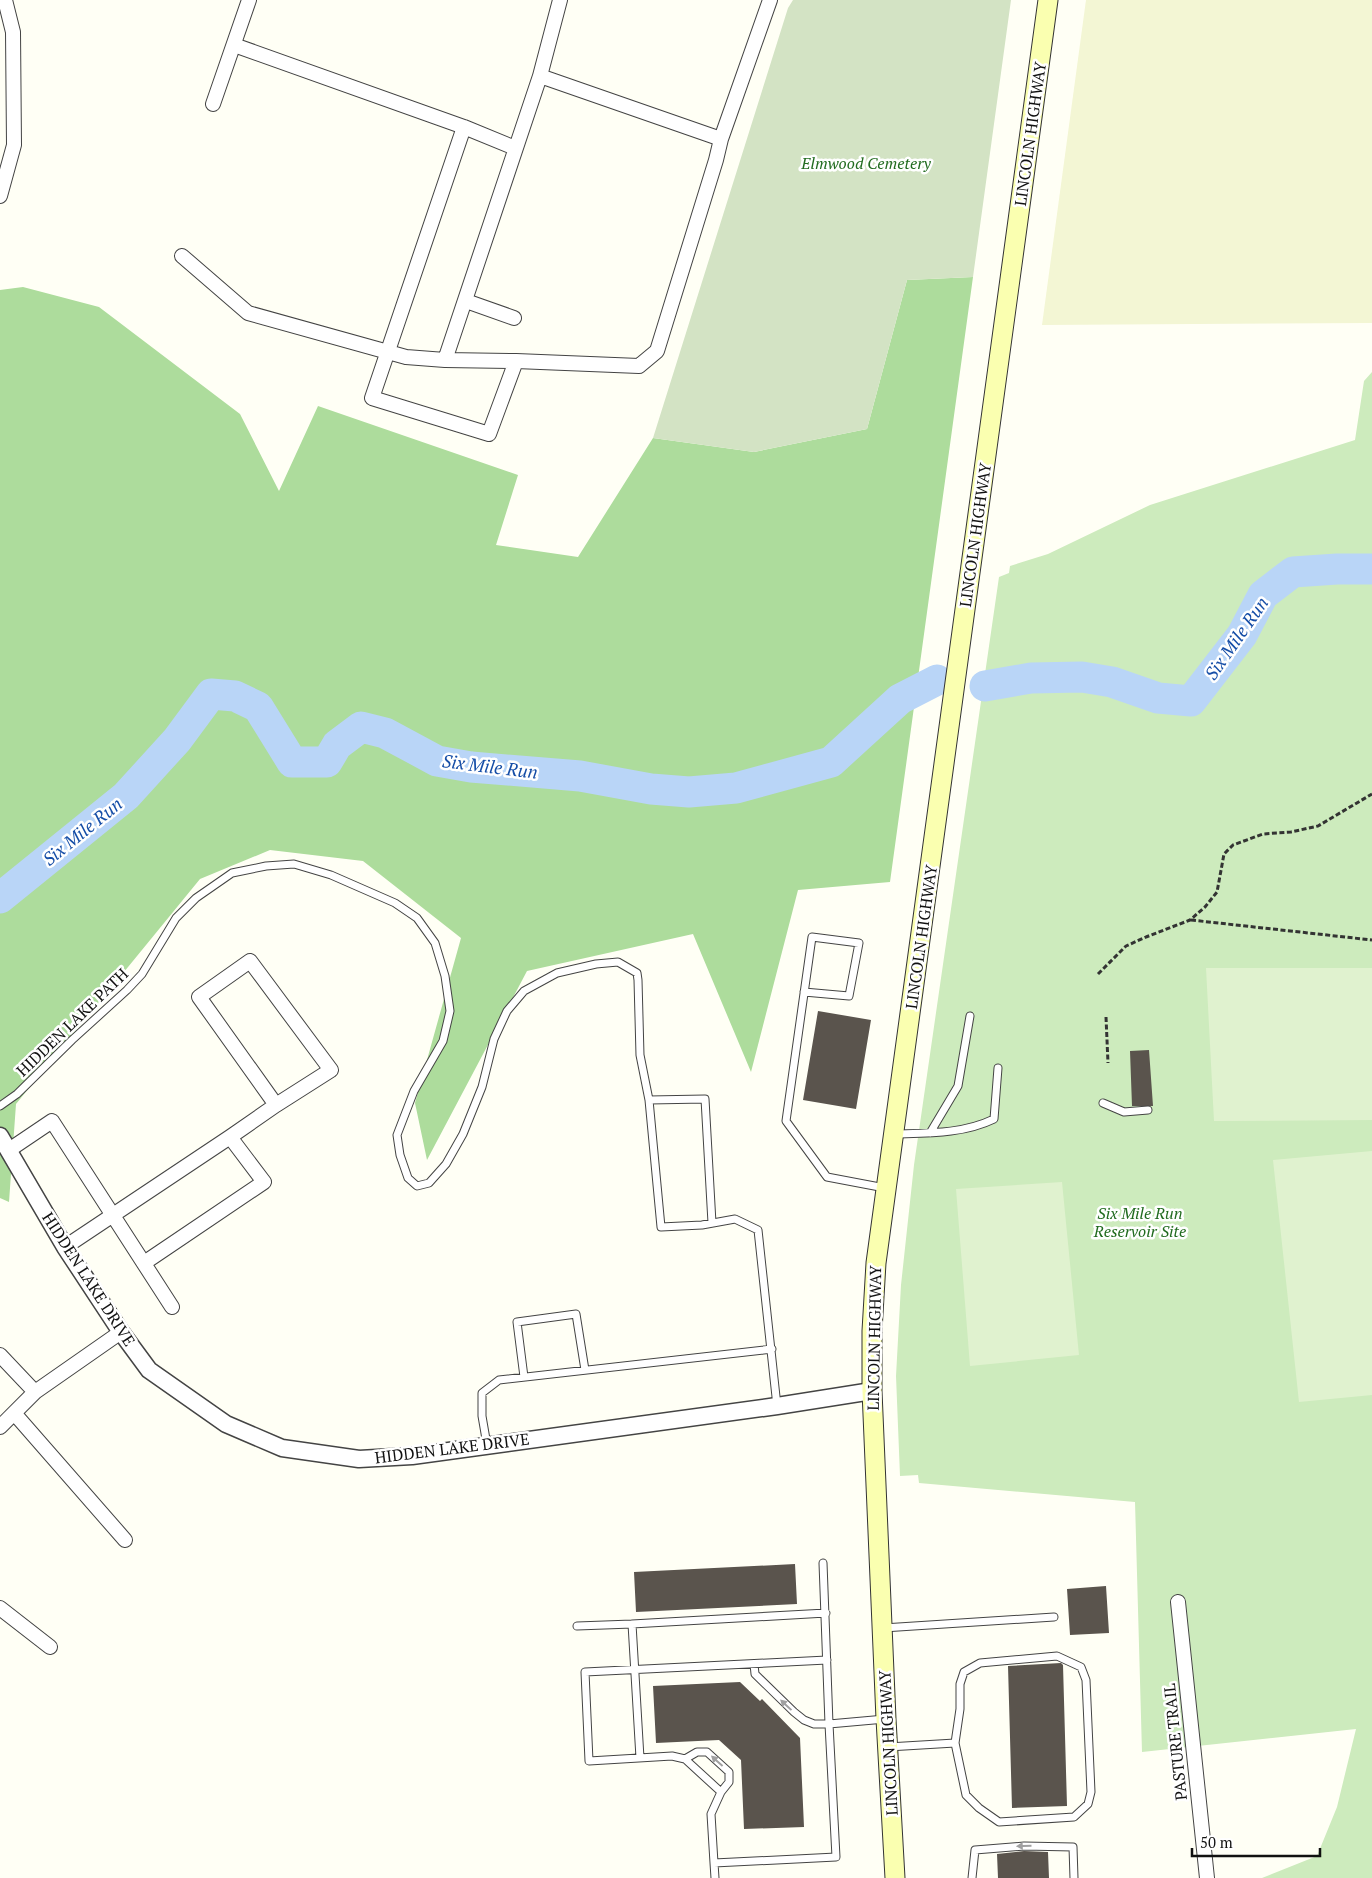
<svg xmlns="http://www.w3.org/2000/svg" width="1372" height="1878" viewBox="0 0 1372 1878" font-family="'PT Serif',serif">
  <rect width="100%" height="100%" fill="#fffff5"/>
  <path fill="#f3f6d4" d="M1086,0h286v323l-330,2z"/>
  <path fill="#cdebbd" d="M1372,372v1506h-110l55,-22 20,-49 19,-78 -214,23 -7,-250 -216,-19 -1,-8 -18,1 -4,-100 5,-91 13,-120 85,-588 10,-4 1,-7 38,-12 102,-49 205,-65 9,-59z"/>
  <path fill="#addc9c" d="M973,277l-83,605 -92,8 -47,182 -58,-138 -166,37 -100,189 -12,-57 46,-165 -98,-77 -93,-11 -70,29 -184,225 -7,98 -9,-4v-908l23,-3 76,20 141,107 39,77 39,-85 200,69 -22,70 82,12 75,-119 101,14 113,-23 40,-149z"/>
  <path fill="#d3e3c4" d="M793,0h218l-38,277 -66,3 -40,149 -113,23 -101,-14 135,-430z"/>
  <path fill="#e0f2cf" d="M1206,968h166v152l-158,1z
    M1372,1151v244l-73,7 -26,-242z
    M1062,1182l17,173 -109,11 -14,-177z"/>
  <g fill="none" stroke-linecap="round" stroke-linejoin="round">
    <path stroke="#b9d5f7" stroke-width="31" d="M985,686l46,-8 51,-1 30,5 46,16 33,3 51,-66 21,-40 30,-23 44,-3h35
      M0,898l126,-102 51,-56 34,-46 24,2 23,11 34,55h35l10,-17 24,-18 24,6 52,28 34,6 109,9 71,13 38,3 47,-4 95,-26 69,-63 37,-19"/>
  </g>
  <path fill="#5a544d" d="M818,1011l53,9 -15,89 -53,-9z
    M1149,1050l4,56h-21l-2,-55z
    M795,1564l2,40 -161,8 -2,-40z
    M1106,1586l3,47 -39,2 -3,-46z
    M1061,1663l2,2 4,141 -55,2 -4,-142z
    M740,1682l20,19 2,-2 38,39 4,89 -60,2 -3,-69 -22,-20 -63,3 -3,-57z
    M1024,1851l24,1 1,26h-51l-1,-24z"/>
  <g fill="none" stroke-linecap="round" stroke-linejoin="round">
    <g stroke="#444" stroke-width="9">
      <path id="service" d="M804,992l45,4 10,-53 -47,-6 -26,184 41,56 58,11
        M649,1100l56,-1 7,124
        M1103,1103l21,9 24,-2
        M0,1106l17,-12 55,-54 55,-50 15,-16 34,-56 20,-20 36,-25 34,-7 28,-2 37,11 64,28 22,15 18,25 10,33 5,35 -7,30 -29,50 -17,44 3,20 8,23 9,8 12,-3 17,-19 17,-30 19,-47 12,-48 13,-28 17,-20 33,-18 39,-9 22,-2 19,11 1,7 2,75 9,45 12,127 41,-2 33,-6 23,11 19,176
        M930,1133l28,-47 12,-70
        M895,1134c33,-1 68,0 99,-15l4,-51
        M524,1377l-7,-55 59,-8 9,56
        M487,1445l-5,-29v-23l17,-13 273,-31
        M577,1626l55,-2
        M883,1628l171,-11
        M754,1664l1,10 39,38 10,8 10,4h15l-6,-161
        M888,1747l67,-4 5,-34v-25l4,-12 16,-9 77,-7 24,11 5,13 5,112 -3,12 -14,13 -75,5 -20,-14 -13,-13 -11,-52
        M640,1758l-8,-134 194,-11
        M685,1759l12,-7h10l22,20v10l-8,10
        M714,1863l-3,-49 10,-22 -36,-33 -13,-3 -83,5 -4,-89 242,-12
        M715,1878l-1,-15 122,-6 -7,-133 56,-5
        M972,1878l3,-28 49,-4 49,1 1,31"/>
    </g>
    <g stroke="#444" stroke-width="16">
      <path id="minor" d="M234,45l230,82 51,21
        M540,76l181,63
        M213,104l36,-104
        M464,127l-92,271 117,36 27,-73
        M0,196l14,-51 -1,-113 -8,-32
        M182,256l66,57 158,44 39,3 95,-284 20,-76
        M466,301l48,17
        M445,360l71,1 123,5 18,-15 59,-191 5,-21 49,-139
        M250,961l81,109 -55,35 -77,-108z
        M9,1150l43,-29 120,186
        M65,1247l165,-110 46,-32
        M144,1263l120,-81 -34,-45
        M0,1355l35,37
        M14,1413l111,127
        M0,1427l35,-35 86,-60
        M1178,1602l29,276
        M0,1608l50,39"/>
    </g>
    <g stroke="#444" stroke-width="19">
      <path id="tertiary" d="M0,1136l65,111 56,85 28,38 77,54 56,24 77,11 53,-3 365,-50 95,-15"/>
    </g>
    <g stroke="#333" stroke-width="21">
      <path id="secondary" d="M895,1878l-9,-159 -14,-328v-60l4,-68 172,-1263"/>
    </g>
    <path stroke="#333" stroke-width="3" stroke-dasharray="5 2.5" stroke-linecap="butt" d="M1191,920l181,20
      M1098,974l28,-28 20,-9 44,-17 15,-13 12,-15 7,-38 9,-9 30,-11 28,-2 27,-6 54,-32
      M1106,1017l2,46"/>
    <use href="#service" stroke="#fff" stroke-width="7"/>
    <use href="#minor" stroke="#fff" stroke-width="14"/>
    <use href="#tertiary" stroke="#fff" stroke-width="16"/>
    <use href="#secondary" stroke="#faffb0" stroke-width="19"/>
  </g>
  <defs><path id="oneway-solid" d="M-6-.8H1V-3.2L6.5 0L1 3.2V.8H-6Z" transform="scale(1.25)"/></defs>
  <g fill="#a0a0a0">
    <use href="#oneway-solid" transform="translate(786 1705) rotate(-137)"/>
    <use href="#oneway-solid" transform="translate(717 1761) rotate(-138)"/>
    <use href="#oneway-solid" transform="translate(1024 1846) rotate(178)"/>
  </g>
  <g text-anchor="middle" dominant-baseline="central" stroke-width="5" stroke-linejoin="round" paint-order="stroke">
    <g font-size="16" fill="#111" stroke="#fff">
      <text transform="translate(1030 134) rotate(-82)">LINCOLN HIGHWAY</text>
      <text transform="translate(975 535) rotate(-82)">LINCOLN HIGHWAY</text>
      <text transform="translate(921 937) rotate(-82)">LINCOLN HIGHWAY</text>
      <text transform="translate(72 1022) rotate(-44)">HIDDEN LAKE PATH</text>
      <text transform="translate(89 1279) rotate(57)">HIDDEN LAKE DRIVE</text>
      <text transform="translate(874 1338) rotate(-89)">LINCOLN HIGHWAY</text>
      <text transform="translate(452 1448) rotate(-7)">HIDDEN LAKE DRIVE</text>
      <text transform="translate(1175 1742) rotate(-96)">PASTURE TRAIL</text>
      <text transform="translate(888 1743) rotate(-93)">LINCOLN HIGHWAY</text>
    </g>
    <g font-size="16" font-style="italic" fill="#216b1f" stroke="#fff">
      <text x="866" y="163">Elmwood Cemetery</text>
      <text x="1140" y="1213">Six Mile Run<tspan x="1140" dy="18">Reservoir Site</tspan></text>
    </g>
    <g font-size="18" font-style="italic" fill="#164ea7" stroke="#fff">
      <text transform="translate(1236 638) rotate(-55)">Six Mile Run</text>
      <text transform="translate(490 766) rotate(7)">Six Mile Run</text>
      <text transform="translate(82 831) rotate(-39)">Six Mile Run</text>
    </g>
  </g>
  <path d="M1192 1848v8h128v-8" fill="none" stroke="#111111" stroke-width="2.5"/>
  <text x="1200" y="1848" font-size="15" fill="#111111" stroke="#ffffff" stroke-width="4" paint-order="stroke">50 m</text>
</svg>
